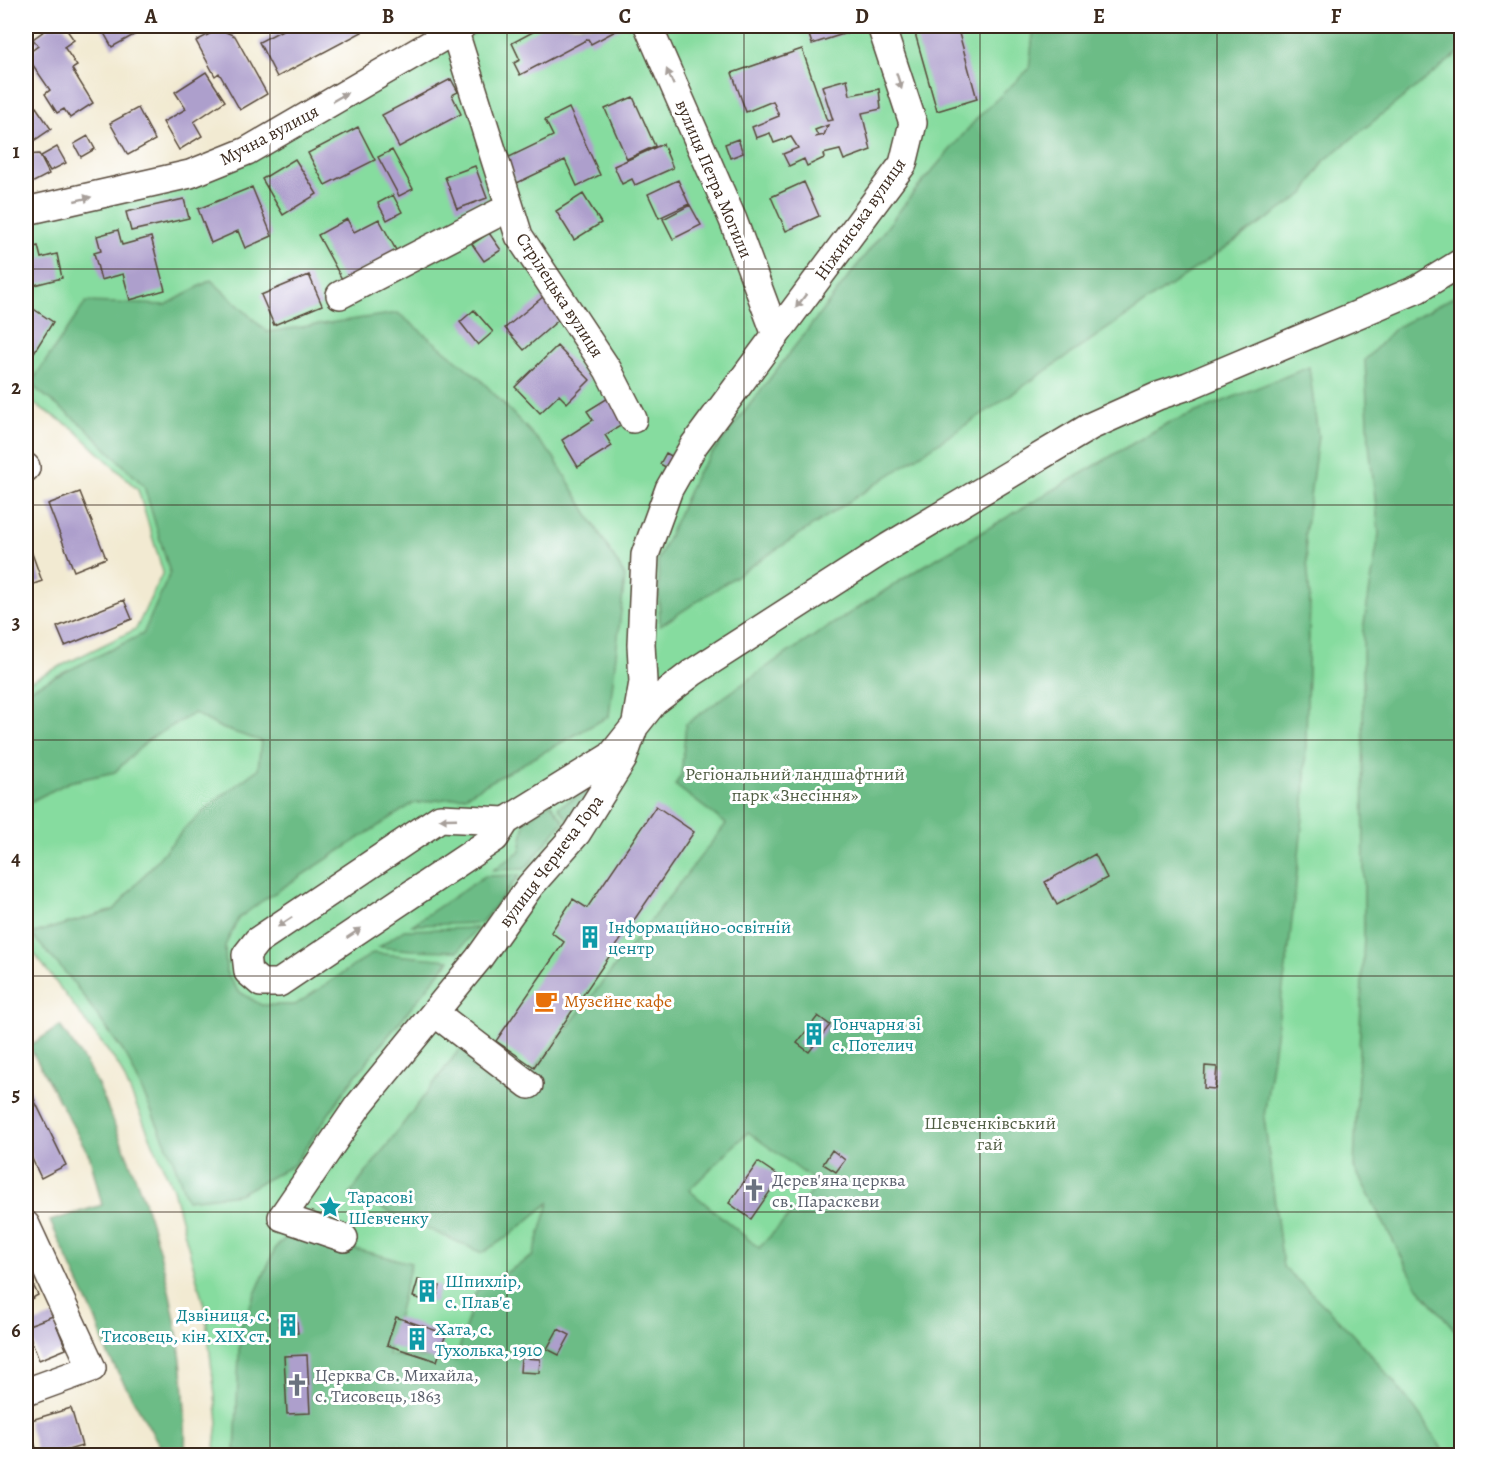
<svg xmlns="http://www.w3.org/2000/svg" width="1487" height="1481" viewBox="0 0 1487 1481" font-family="Alegreya,serif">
  <rect width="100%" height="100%" fill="#fff"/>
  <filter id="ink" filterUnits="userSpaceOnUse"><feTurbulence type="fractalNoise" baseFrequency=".0167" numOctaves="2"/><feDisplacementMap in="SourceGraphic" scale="12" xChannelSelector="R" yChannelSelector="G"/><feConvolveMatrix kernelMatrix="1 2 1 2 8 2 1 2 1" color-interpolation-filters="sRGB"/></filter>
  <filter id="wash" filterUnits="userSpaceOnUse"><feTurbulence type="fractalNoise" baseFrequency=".008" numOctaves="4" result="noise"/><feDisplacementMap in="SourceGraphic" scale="24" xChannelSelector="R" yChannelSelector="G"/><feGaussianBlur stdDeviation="1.35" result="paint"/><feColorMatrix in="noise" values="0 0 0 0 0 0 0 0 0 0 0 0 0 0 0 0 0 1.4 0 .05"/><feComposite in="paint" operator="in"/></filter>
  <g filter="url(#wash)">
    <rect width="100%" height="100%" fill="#f2ead2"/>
    <path fill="#86dc9f" stroke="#60835e" stroke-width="1.5" d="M487,26h974v1429h-1247l4,-33 -13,-112 -32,-121 -54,-123 -82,-109 -11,-10v-264l110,-54 27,-57 -25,-82 -65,-62 -47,-29v-180l117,-23 215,-100z"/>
    <path fill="#6cbc86" stroke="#547352" stroke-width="1.5" fill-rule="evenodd" d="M1034,26h427v25l-137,110 -20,33 -308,211 -336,221 -2,-66 39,-87 217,-281 65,-76 50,-47z
      M211,280l56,52 131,-19 82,66 73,77 72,120 -16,140 -144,80 -53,8 -150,97 -24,18 -13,27 1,26 12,19 23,14h34l78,-52 77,7 -101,124 -55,81 -55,29 -52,6 -15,-43 -45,-100 -56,-78 -40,-45 83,-24 71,-82 30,-27 43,-32 3,-28 -40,-13 -27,-15 -46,27 -33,32 -46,10 -43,22v-113l117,-57 27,-61 -26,-87 -57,-57 -57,-45 56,-82 80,3z
      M1461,293v1044l-44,-51 -63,-119 10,-231 -1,-306 16,-96 -10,-91 -4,-83 30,-32z
      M1309,367l9,69 -13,98 5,65 -6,209 -15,139 -25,170 19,150c62,55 120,118 163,188l-1211,1 5,-128 36,-81 15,-14 120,30 -23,92 68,5 20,-69 57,-35 16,-53 -40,33 -27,17 -132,-59 124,-164 56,45 196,-251 -51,-39 6,-10 5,-51 92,-65 139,-89 249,-146zM748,1132l71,52 -60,64 -70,-58z
      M587,791l3,6 -19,27 -13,-17z
      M550,803l14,18 -39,48 -32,1 27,-19 5,-30z
      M520,875l-39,48 -69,2 73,-49z
      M477,928l-19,23 -47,-1 -32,-3 25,-17z
      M60,1026c11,16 24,33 33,50 10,17 16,37 24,55 44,103 72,212 68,324h-20l-57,-100 -12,-35 -46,-99 52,-16 -12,-48 -61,-111z"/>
    <g id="blocks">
      <path fill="#ad9fcc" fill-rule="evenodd" d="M51,26h13l10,14 -10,7 13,19 -5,3 21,34 -23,15 -6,-9 -7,4 -12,-19 5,-4 -24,-35 12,-9 -5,-7z
        M100,26h41l2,4 -31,17z
        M290,26h69l3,6 -85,45 -18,-35z
        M544,26h78l1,1 -32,17 -3,-5 -68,36 -6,-12 6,-3 -8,-17z
        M806,26h48l2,4 -44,14z
        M913,26h44l20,73 -40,12z
        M219,29l16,7 32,58 -27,16 -21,-37 -4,3 -19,-35z
        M802,49l25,72 6,-1 -11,-34 25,-7 3,16 29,-6 2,20 -19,4 9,37 -27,10 -4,-10 -17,4 1,4 -17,8 -3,-7 -15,7 -6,-12 15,-6 -7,-11 -17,6 -4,-10 -14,5 -4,-11 27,-11 -6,-15 -27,11 -14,-39zM828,125l-4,10 -9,2 3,-1 -3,-6z
        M206,72l19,29 -31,21 8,14 -23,14 -16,-28 23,-13 -11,-17z
        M451,79l7,13 -6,3 9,19 -62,33 -17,-32z
        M633,97l22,49 -28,13 -22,-50z
        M36,107l15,22 -25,17v-32z
        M138,108l17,32 -27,15 -18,-32z
        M569,108l31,67 -23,11 -12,-26 -48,23 -12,-24 48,-23 -8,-16z
        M358,127l17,33 -50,25 -17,-32z
        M88,136l7,13 -14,8 -7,-13z
        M738,139l5,14 -13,5 -5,-14z
        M663,144l10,24 -38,17 -3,-6 -10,5 -8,-18z
        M57,147l9,16 -16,8 -9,-15z
        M392,150l21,39 -14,7 -21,-39z
        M39,154l10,20 -23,12v-31z
        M295,159l22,35 -34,21 -21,-36z
        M475,166l12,32 -30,11 -12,-32z
        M678,180l11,24 -30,14 -11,-24z
        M804,182l15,34 -33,15 -15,-34z
        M252,187l20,49 -27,12 -7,-17 -27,12 -13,-34z
        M583,194l18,29 -27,17 -18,-29z
        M393,195l9,17 -15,8 -9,-17z
        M184,199l5,19 -58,13 -5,-19z
        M690,205l11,20 -28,14 -10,-20z
        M347,219l7,13 25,-13 18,33 -54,29 -25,-46z
        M118,230l4,15 29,-8 14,53 -35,10 -7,-26 -22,6 -7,-27 7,-2 -4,-15z
        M489,233l12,17 -17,11 -12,-17z
        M38,246l3,12 16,-4 5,24 -36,9v-38z
        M309,275l13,30 -48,20 -13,-30z
        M544,296l18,21 -38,33 -19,-22z
        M26,304l27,18 -20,32 -7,-5z
        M474,310l19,22 -15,13 -18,-23z
        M557,346l33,34 -23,23 -8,-8 -19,18 -25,-26z
        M613,395l16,26 -24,14 7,11 -34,21 -16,-27 31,-20 -6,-9z
        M666,453l9,5 -6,11 -9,-5z
        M80,492l26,66 -32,13 -26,-67z
        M26,537l16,44 -16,6z
        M124,600l8,19 -67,27 -8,-19z
        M656,806l38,26 -160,235 -38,-26 68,-99 -13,-10 22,-33 14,9z
        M1095,854l12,24 -50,27 -12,-23z
        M818,1016l12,9 -21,27 -12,-9z
        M1205,1066l12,1 -2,22 -11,-1z
        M26,1083l40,82 -25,13 -15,-32z
        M832,1150l13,10 -9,12 -13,-8z
        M758,1162l22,15 -29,42 -22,-16z
        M26,1271l12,24 -12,7z
        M418,1280l22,6 -5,17 -22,-6z
        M53,1316l13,33 -27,11 -13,-34z
        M296,1316l2,17 -17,2 -3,-17z
        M396,1317l50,17 -9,27 -50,-16z
        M558,1329l12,6 -11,20 -12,-6z
        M307,1355l3,58 -23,1 -3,-58z
        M521,1358l19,1 -1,14 -19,-1z
        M71,1408l11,38 -31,9h-13l-10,-34z"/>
    </g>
  </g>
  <g filter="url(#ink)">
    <use href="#blocks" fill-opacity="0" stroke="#564739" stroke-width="1.5"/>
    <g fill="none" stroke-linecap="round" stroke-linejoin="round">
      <g stroke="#564739" stroke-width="30">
        <path id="minor" d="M453,26l66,210 89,134 25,49
          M648,26l85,194 43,115
          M26,211l164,-37 57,-23 215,-125
          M340,295l168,-87
          M26,467v1
          M506,821l-66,-3 -183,123 -11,14 2,17 13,11h18l216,-145 11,-17 105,-65 43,-54 38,-29 196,-126 203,-121 67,-30 30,-10 230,-97 44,-27
          M435,1013l94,72
          M26,1225l66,143 -66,24
          M344,1238l-62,-21 76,-111 121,-148 51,-72 47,-53 46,-74 13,-37 7,-40 -2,-38 4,-89 24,-66 25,-44 209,-281 10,-41 -32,-97"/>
      </g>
      <use href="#minor" stroke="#fff" stroke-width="27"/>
    </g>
    <defs><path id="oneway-solid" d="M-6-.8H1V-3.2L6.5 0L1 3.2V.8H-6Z" transform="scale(1.5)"/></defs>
    <g fill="#a79f9a">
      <use href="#oneway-solid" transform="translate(670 77) rotate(-114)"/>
      <use href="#oneway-solid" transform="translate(899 81) rotate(72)"/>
      <use href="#oneway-solid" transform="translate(340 97) rotate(-30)"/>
      <use href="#oneway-solid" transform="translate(83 199) rotate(-13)"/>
      <use href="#oneway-solid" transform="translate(801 301) rotate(127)"/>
      <use href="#oneway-solid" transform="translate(448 819) rotate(178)"/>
      <use href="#oneway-solid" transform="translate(285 922) rotate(146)"/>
      <use href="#oneway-solid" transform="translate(354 933) rotate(-34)"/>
    </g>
  </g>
  <path fill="none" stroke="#3b2a1e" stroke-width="1.5" stroke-opacity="0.55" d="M270,26v1430M507,26v1430M744,26v1430M980,26v1430M1217,26v1430M26,269h1436M26,505h1436M26,740h1436M26,976h1436M26,1212h1436"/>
  <defs>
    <g id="building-bare" transform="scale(1.8)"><path d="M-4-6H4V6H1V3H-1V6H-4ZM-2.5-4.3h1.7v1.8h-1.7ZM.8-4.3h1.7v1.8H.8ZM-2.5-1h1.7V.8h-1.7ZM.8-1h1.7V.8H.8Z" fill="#0f9aa8" stroke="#fff" stroke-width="2.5" paint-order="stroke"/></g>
    <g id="cafe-bare" transform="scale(1.8)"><path d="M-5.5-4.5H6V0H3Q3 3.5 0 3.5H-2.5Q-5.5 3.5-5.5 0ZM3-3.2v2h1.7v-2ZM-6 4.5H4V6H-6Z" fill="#e8710a" stroke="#fff" stroke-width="2.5" paint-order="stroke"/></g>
    <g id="church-bare" transform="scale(1.8)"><path d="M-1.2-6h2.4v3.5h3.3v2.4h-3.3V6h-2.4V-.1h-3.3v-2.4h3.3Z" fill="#6b7280" stroke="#fff" stroke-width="2.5" paint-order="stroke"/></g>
    <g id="sight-bare" transform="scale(1.8)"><path d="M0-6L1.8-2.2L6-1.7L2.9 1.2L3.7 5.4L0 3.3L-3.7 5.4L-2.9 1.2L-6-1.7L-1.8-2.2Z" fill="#0f9aa8" stroke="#fff" stroke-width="2.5" paint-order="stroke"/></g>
  </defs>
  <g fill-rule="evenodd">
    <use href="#building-bare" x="590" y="937"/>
    <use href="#cafe-bare" x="546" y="1001"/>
    <use href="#building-bare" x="814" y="1034"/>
    <use href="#church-bare" x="754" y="1190"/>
    <use href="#sight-bare" x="330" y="1207"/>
    <use href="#building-bare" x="427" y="1291"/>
    <use href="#building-bare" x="288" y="1325"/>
    <use href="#building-bare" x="417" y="1339"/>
    <use href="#church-bare" x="297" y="1385"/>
  </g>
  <g text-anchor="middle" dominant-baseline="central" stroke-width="6" stroke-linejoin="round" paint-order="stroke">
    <g font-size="18" fill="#3b2a1e" stroke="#fff">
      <text transform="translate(269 135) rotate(-28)">Мучна вулиця</text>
      <text transform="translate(714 179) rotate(67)">вулиця Петра Могили</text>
      <text transform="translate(860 219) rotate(-55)">Ніжинська вулиця</text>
      <text transform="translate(560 295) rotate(57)">Стрілецька вулиця</text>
      <text transform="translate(551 861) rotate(-53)">вулиця Чернеча Гора</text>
    </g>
    <g font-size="18" fill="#525f45" stroke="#fff">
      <text x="795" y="774">Регіональний ландшафтний<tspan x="795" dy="21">парк «Знесіння»</tspan></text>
      <text x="990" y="1123">Шевченківський<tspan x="990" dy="21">гай</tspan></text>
    </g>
    <g font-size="18" fill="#0d838f" stroke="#fff" text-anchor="start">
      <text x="608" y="927">Інформаційно-освітній<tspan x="608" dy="21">центр</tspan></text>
      <text x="832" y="1024">Гончарня зі<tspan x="832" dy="21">с. Потелич</tspan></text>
      <text x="348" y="1197">Тарасові<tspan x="348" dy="21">Шевченку</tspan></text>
      <text x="445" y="1281">Шпихлір,<tspan x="445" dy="21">с. Плав'є</tspan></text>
      <text x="270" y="1315" text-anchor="end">Дзвіниця, с.<tspan x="270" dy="21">Тисовець, кін. XIX ст.</tspan></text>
      <text x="435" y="1329">Хата, с.<tspan x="435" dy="21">Тухолька, 1910</tspan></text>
    </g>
    <g font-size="18" fill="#c56008" stroke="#fff" text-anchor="start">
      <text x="564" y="1001">Музейне кафе</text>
    </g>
    <g font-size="18" fill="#5b616d" stroke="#fff" text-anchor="start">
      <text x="772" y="1180">Дерев'яна церква<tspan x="772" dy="21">св. Параскеви</tspan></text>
      <text x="315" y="1375">Церква Св. Михайла,<tspan x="315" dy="21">с. Тисовець, 1863</tspan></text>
    </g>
  </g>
  <rect width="1487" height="1481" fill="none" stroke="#fff" stroke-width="66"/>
  <rect x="33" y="33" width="1421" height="1415" fill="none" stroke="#3b2a1e" stroke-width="2"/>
  <g font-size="20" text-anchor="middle" font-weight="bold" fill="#3b2a1e">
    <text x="151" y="23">A</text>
    <text x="388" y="23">B</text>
    <text x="625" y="23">C</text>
    <text x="862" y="23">D</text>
    <text x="1099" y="23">E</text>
    <text x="1336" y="23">F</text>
    <text x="16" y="158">1</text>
    <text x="16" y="394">2</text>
    <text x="16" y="629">3</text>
    <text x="16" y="865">4</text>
    <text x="16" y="1101">5</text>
    <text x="16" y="1337">6</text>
  </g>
</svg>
